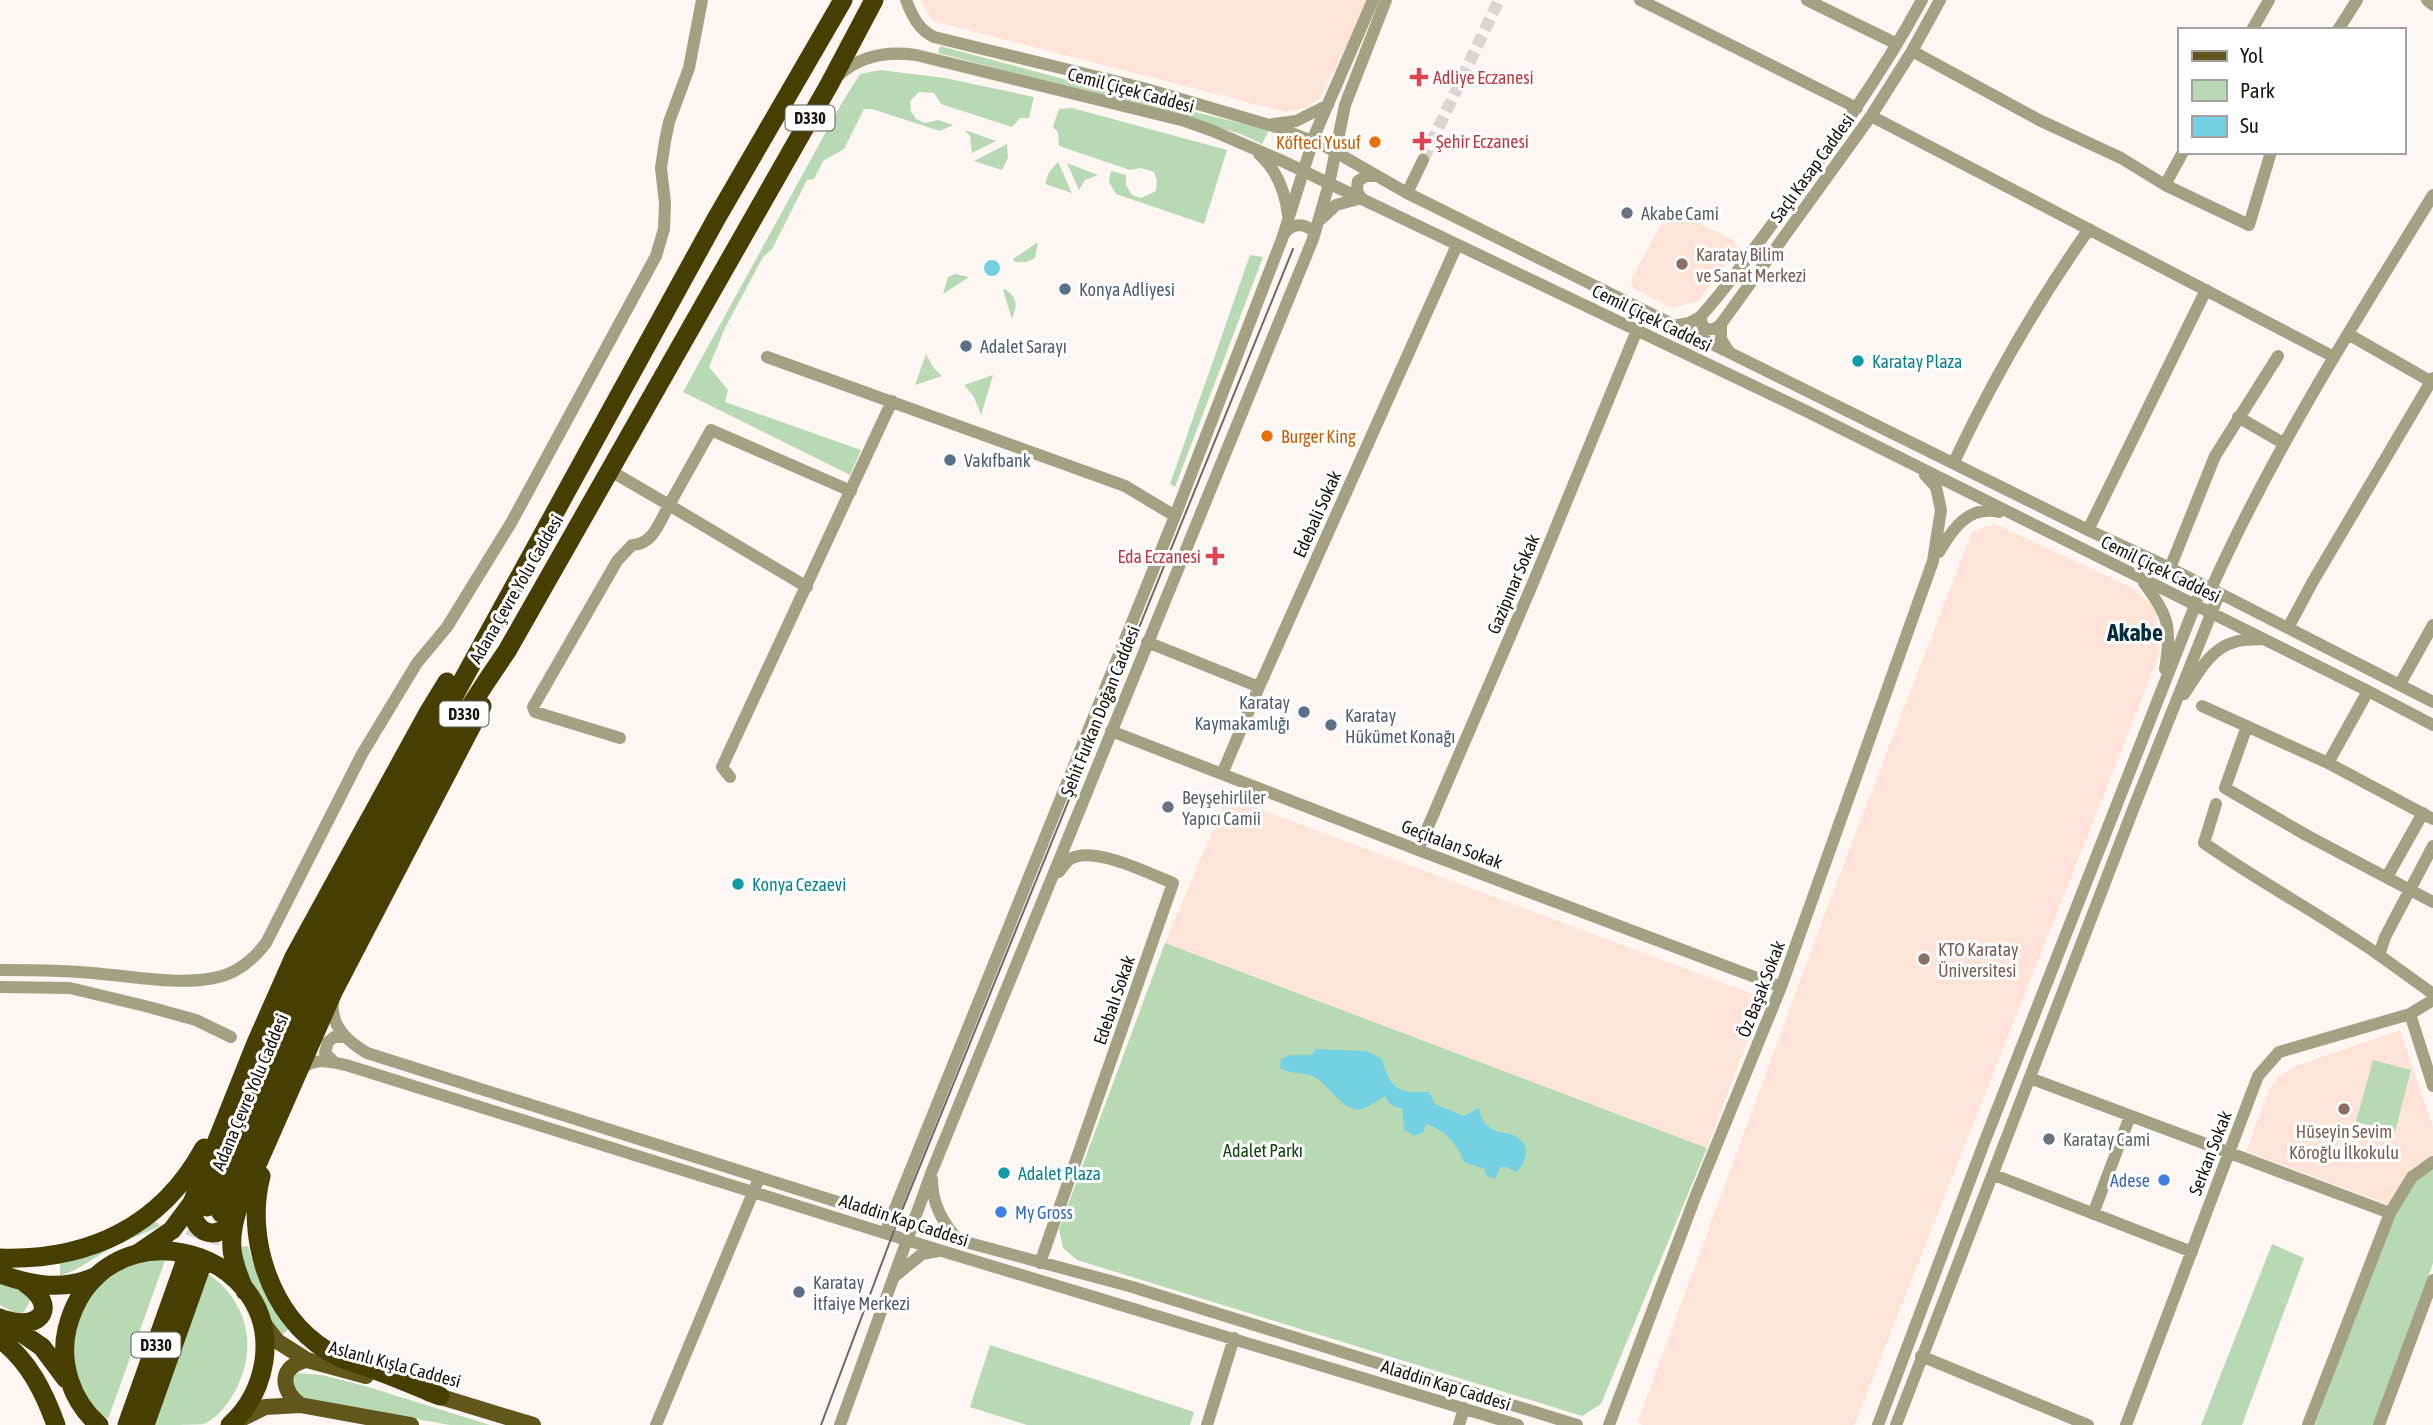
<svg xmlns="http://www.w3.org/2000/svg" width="2433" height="1425" viewBox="0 0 2433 1425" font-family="'Asap Condensed',sans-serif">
  <rect width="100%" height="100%" fill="#fdf6f3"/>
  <path fill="#fee4d8" d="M920,0h449l-49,98 -13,9 -21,5 -353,-91z
    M1676,212l58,28 3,9 -39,52 -26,7 -38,-19 -3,-9 35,-65z
    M1995,524l140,65 21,21 4,43 -306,772h-212l-4,-4 190,-516 144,-373z
    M1227,797l534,200 1,5 -55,146 -542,-205z
    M2400,1030l33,98v30l-18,8 -19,25 -7,14 -143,-54 23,-61 10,-14 17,-10z"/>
  <path fill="#b7d9b4" d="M940,46l172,46 157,38 -7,14 -19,-9 -37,-12 -268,-70z
    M880,70l65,8 89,19 -5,21h-9l-8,9 -71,-23 -7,-11 -15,-1 -9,9 1,10 5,8 9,4 13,-3 15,5 -13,6 -68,-22h-8l-20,40 -21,12 -9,18 -7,1 -35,69 -9,8 -38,71 -16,39 19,23 -3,12 136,48 -11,25 -167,-83 160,-291 17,-27z
    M1072,108l155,42 -23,74 -88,-30 -7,-12 2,-11 15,4v10l6,10 9,3 15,-7 1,-11 -3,-8 -13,-4 -11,2 -71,-24 -1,-14 -5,-5 6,-18z
    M965,130l31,11 -24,12 -2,-17z
    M1007,144l1,14 -6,12 -28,-9z
    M1058,162l14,31 -27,-9 4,-12z
    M1067,163l31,12 -13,5 -6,10z
    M1038,242l-3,16 -8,4h-12l-2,-3z
    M1250,255l13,2 -88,230 -5,-3z
    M955,274l14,3 -26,17 5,-17z
    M1005,289c12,9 13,15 7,30l-9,-29z
    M926,354l7,13 9,9 -27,9z
    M993,375l-12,40 -7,-18 -10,-12z
    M1165,943l542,205 -106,256 -19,12 -505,-156 -14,-12 -4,-19z
    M2373,1060l38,10 -16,62 -39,-10z
    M2433,1165v98l-59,162h-59l81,-218 13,-23z
    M149,1214l11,12 -47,21 -38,23 -15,6v-18z
    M2272,1244l32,14 -62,167h-41z
    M248,1246c8,32 23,55 42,82l-9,8 -13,-16 -36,-72z
    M166,1258l-58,161 -8,-6 -19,-21 -13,-43 21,-57 44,-30z
    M207,1273c44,30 52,81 24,125 -6,10 -16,21 -27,26 -11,1 -37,1 -49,1z
    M0,1281l19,7 12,11 -7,13 -7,2 -17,-9z
    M990,1345l204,67 -4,13h-163l-57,-18z
    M297,1373l25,2 43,11 125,39h-40l-147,-26 -13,-17z"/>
  <path fill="#74d1e4" d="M984 268a8 8 0 1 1 16 0a8 8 0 1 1-16 0Z
    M1316,1049l51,2 15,8c9,31 15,34 47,33l6,12 29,12 15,-8c1,7 4,15 10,19 6,6 13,5 21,7 20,6 20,26 6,38l-9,-5h-7l-5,12 -8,-3 -3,-7 -20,-7c-7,-19 -19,-32 -38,-38l-3,8 -9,4 -10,-7 -2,-21c-9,0 -13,-4 -17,-12 -7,4 -17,12 -24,13 -20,3 -32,-26 -49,-33 -11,-4 -22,-2 -32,-8l1,-9 9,-4h21z"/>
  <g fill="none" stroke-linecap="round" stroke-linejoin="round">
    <path stroke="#dbd4d1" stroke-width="12" stroke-dasharray="12 6" stroke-linecap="butt" d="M1423,160l76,-160"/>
    <path stroke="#dbd4d1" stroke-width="19" stroke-dasharray="19 10" stroke-linecap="butt" d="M184,1265l21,-54
      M200,1270l19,-52"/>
    <path stroke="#a4a082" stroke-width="12" d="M906,0c6,16 13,30 28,37l209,51 133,39 49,19 82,47 681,337 82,38 263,134
      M1640,0l217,108
      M1807,0l90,44
      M2427,0l6,5
      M2252,30l17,-30
      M2338,30l19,-30
      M1912,51l127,69 82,38 44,27 84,40 22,-73
      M839,75c22,-20 49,-24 77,-20l269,66 28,10 65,28 528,252 562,280 65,34
      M1871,116l463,241
      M1273,124l23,-3 32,-16
      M1259,154c18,16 26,37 29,61
      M2165,185l18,-33
      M1407,193l16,-33
      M1364,200c-7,-6 -8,-10 -6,-19l8,-5h10
      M1321,219l15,-14 22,-6
      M1283,236c7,-13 21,-14 31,-4l-1,7
      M1700,317l3,10c7,4 12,3 18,-3
      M1674,326l15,-3 11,-6c28,-30 51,-65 76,-98 53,-71 104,-141 146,-219
      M2348,334l82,47
      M1729,352l-8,-13v-15l150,-208 41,-65 28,-51
      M767,357l358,129 50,30
      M2238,417l45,26
      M1954,462c38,-81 83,-159 135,-233
      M609,470l60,35c-9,16 -16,40 -37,40l-15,16 -84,146 2,5 85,26
      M2088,530l118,-240
      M1939,552c14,-24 30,-47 60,-40
      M2170,568l45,-112 63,-100
      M2144,583c25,33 28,45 21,86
      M807,587l-138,-82 42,-75 140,61
      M2211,589c62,-138 143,-266 222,-394
      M2288,628l24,-45 121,-205
      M1147,642l112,45 198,-442
      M2400,684l33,-59
      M2184,694c13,-19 26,-46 51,-52 8,-3 19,-2 28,-3
      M2202,706l126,57 40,-72
      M2247,726l-22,62 81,47 127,67
      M1111,731l307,119 363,137
      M2328,763l105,56
      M1222,774l37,-87
      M730,777l-8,-10 170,-366
      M2216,804l-12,39c57,40 118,72 175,112
      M2433,846l-48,91 -6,18 54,39
      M1418,850l115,-267 104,-253
      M2387,877l36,-64
      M0,970c34,0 68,0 102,4 36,3 76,11 112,4 23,-4 39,-18 52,-35l96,-189 55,-91 30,-36 64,-104 145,-267 8,-27 1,-26 -4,-35 4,-27 4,-19 20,-54 13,-68
      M0,987l70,1 79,19 47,13 35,17
      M333,1001c-3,25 14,40 34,52l591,187 171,46 448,139
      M2410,1014l23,72
      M334,1062l-9,-9 3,-11 6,-5h10
      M299,1071c14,-14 29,-10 47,-6l596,186 576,174
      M2030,1078l360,135
      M1994,1175l198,77
      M932,1179c0,25 10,42 26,61
      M2093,1214l37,-98
      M885,1233l290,-717 107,-277 33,-105 58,-134
      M1040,1263l133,-380c-24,-9 -79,-38 -103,-24 -4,3 -8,9 -11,13
      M895,1276l27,-22 16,-3
      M1921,1356l167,69
      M656,1425l101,-242
      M840,1425l92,-254 381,-932 16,-55 16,-79 41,-105
      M1207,1425l27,-87
      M1459,1425l5,-17
      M1609,1425l87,-230 85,-208 152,-426 8,-51 -5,-23 -11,-12
      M1878,1425l106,-282 219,-558
      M1896,1425l238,-618 85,-213
      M2126,1425l132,-349 21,-24 131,-38 23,-14
      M2308,1425l82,-212 22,-36 21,-15
      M2379,1425l54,-145"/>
    <path stroke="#61571d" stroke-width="16" d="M260,1319l17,22 30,19 59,16
      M428,1393l105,32
      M300,1405c-20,-16 -21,-39 7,-45
      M235,1422l30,-15 35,-2 111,20"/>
    <path stroke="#473e02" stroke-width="19" d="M261,1176c-16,61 9,139 65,174 15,10 32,14 49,20 22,8 43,17 65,26
      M192,1203c-2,31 26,41 43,15
      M207,1207l54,-134 50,-108 98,-187 307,-559 127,-219
      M221,1213c81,-194 166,-389 286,-562l322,-566 45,-85
      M137,1254l35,-24 20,-27 64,-160 38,-86 134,-244 19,-31
      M0,1258c88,3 161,-31 204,-110
      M0,1274c33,12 64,17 97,2
      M245,1291c-14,-32 -18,-49 -7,-83l96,-218 148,-284
      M0,1318l42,29 24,32
      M6,1320c37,11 52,-15 19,-37
      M0,1339c29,22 44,53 56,86
      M99,1425c-27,-23 -40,-61 -32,-96 32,-128 213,-85 197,32 -4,25 -15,47 -34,64
      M127,1425l57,-160
      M145,1425l55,-155"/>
    <path stroke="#706966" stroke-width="2" d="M821,1425l77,-205 395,-971"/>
  </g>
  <g fill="#e0444e" stroke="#fff" stroke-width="2.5">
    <path d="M1415.5 66.5h7v7h7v7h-7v7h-7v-7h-7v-7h7z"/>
    <path d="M1418.5 130.5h7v7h7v7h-7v7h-7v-7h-7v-7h7z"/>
    <path d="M1211.5 545.5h7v7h7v7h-7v7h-7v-7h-7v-7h7z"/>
  </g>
  <g fill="#e8710a" stroke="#fff" stroke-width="2.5">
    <circle cx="1375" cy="142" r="7"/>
    <circle cx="1267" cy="436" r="7"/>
  </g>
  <g fill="#6b7280" stroke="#fff" stroke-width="2.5">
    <circle cx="1627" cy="213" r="7"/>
    <circle cx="1168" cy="807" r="7"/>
    <circle cx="2049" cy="1139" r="7"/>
  </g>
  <g fill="#8d6e63" stroke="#fff" stroke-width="2.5">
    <circle cx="1682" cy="264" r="7"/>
    <circle cx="1924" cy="959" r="7"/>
    <circle cx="2344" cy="1109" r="7"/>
  </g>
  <g fill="#5c6f8a" stroke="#fff" stroke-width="2.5">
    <circle cx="1065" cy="289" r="7"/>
    <circle cx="966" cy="346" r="7"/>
    <circle cx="950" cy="460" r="7"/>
    <circle cx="1304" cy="712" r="7"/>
    <circle cx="1331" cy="725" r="7"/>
    <circle cx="799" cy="1292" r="7"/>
  </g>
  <g fill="#0f9aa8" stroke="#fff" stroke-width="2.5">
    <circle cx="1858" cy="361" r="7"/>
    <circle cx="738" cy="884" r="7"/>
    <circle cx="1004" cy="1173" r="7"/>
  </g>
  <g fill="#3f7fe0" stroke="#fff" stroke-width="2.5">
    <circle cx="2164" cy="1180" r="7"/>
    <circle cx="1001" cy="1212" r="7"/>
  </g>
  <g text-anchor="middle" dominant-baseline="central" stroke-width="6" stroke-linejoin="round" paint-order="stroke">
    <g fill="#fff" stroke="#5f5b59" stroke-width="2">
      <rect x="785.5" y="105.5" width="49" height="25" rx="5"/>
      <rect x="439.5" y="701.5" width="49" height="25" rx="5"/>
      <rect x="131.5" y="1332.5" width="49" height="25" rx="5"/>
    </g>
    <g font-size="16" font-weight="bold" fill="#1b1512">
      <text x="810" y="118">D330</text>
      <text x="464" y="714">D330</text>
      <text x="156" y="1345">D330</text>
    </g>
    <g font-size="18" fill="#be3a42" stroke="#fff" text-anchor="start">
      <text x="1433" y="77">Adliye Eczanesi</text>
      <text x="1436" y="141">Şehir Eczanesi</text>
      <text x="1201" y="556" text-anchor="end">Eda Eczanesi</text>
    </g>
    <g font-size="18" fill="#1b1512" stroke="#fff">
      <text transform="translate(1131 90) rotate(15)">Cemil Çiçek Caddesi</text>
      <text transform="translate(1812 168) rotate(-54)">Saçlı Kasap Caddesi</text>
      <text transform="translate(1652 318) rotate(26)">Cemil Çiçek Caddesi</text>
      <text transform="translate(1317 514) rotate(-66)">Edebali Sokak</text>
      <text transform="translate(2161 569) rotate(26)">Cemil Çiçek Caddesi</text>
      <text transform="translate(1513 584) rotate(-67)">Gazipınar Sokak</text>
      <text transform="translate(516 589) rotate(-60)">Adana Çevre Yolu Caddesi</text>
      <text transform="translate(1100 711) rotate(-68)">Şehit Furkan Doğan Caddesi</text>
      <text transform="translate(1452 844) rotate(21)">Geçitalan Sokak</text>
      <text transform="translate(1761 989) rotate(-69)">Öz Başak Sokak</text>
      <text transform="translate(1114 1000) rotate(-71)">Edebalı Sokak</text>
      <text transform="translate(250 1092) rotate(-67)">Adana Çevre Yolu Caddesi</text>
      <text transform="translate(2210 1153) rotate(-69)">Serkan Sokak</text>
      <text transform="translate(904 1220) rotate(18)">Aladdin Kap Caddesi</text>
      <text transform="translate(395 1364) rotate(15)">Aslanlı Kışla Caddesi</text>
      <text transform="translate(1446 1385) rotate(17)">Aladdin Kap Caddesi</text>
    </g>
    <g font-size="18" fill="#c56008" stroke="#fff" text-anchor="end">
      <text x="1361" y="142">Köfteci Yusuf</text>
      <text x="1281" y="436" text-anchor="start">Burger King</text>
    </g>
    <g font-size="18" fill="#5b616d" stroke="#fff" text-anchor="start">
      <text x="1641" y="213">Akabe Cami</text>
      <text x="1182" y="797">Beyşehirliler<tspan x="1182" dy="21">Yapıcı Camii</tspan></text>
      <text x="2063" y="1139">Karatay Cami</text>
    </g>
    <g font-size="18" fill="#785e54" stroke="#fff" text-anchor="start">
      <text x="1696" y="254">Karatay Bilim<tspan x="1696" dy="21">ve Sanat Merkezi</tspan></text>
      <text x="1938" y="949">KTO Karatay<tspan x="1938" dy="21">Üniversitesi</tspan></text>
      <text x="2344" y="1131" text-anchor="middle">Hüseyin Sevim<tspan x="2344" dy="21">Köroğlu İlkokulu</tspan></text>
    </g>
    <g font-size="18" fill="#4e5e75" stroke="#fff" text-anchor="start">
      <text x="1079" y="289">Konya Adliyesi</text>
      <text x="980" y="346">Adalet Sarayı</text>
      <text x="964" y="460">Vakıfbank</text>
      <text x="1290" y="702" text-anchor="end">Karatay<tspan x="1290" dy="21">Kaymakamlığı</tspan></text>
      <text x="1345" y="715">Karatay<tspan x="1345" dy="21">Hükümet Konağı</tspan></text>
      <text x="813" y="1282">Karatay<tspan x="813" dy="21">İtfaiye Merkezi</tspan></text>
    </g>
    <g font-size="18" fill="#0d838f" stroke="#fff" text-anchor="start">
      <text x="1872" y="361">Karatay Plaza</text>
      <text x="752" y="884">Konya Cezaevi</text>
      <text x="1018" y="1173">Adalet Plaza</text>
    </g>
    <g font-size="18" fill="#104410" stroke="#fff">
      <text x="1263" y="1150">Adalet Parkı</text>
    </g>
    <g font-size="18" fill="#366cbe" stroke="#fff" text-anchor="end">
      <text x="2150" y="1180">Adese</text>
      <text x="1015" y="1212" text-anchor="start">My Gross</text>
    </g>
    <g font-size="24" font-weight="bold" fill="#002d42" stroke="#fff">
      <text x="2135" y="632">Akabe</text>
    </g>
  </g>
  <rect x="2178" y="28" width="228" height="126" fill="#ffffff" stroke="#a4a1a0" stroke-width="2"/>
  <rect x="2192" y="51" width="35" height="10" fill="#61571d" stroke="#a4a1a0" stroke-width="2"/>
  <text x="2240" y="63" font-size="21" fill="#1b1512">Yol</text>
  <rect x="2192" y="80" width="35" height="21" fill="#b7d9b4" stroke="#a4a1a0" stroke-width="2"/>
  <text x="2240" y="98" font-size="21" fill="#1b1512">Park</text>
  <rect x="2192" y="116" width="35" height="21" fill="#74d1e4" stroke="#a4a1a0" stroke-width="2"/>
  <text x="2240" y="133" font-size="21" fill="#1b1512">Su</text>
</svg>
